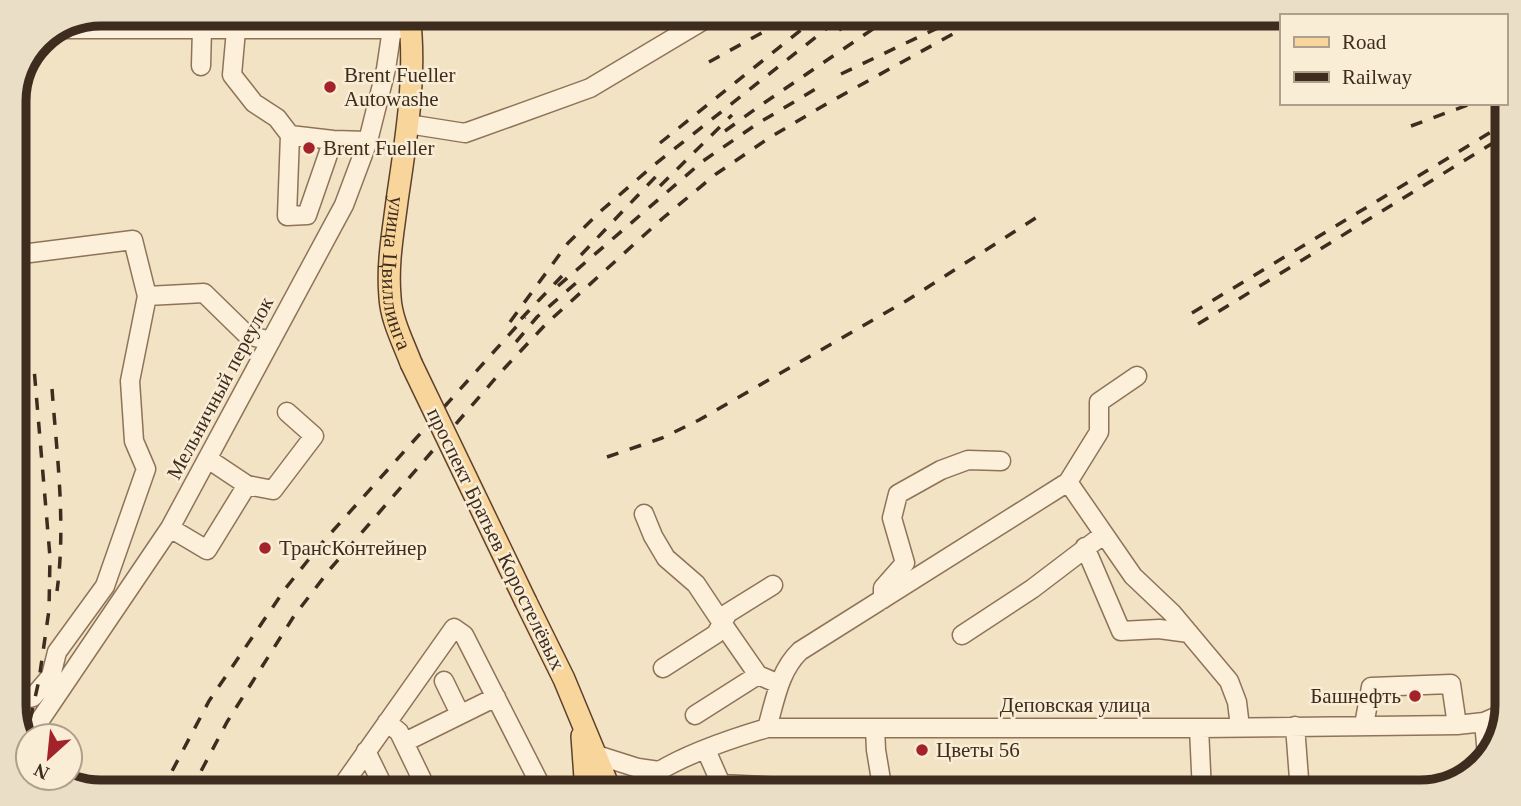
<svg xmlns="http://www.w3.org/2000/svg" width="1521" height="806" viewBox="0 0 1521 806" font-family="Georgia,serif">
  <rect width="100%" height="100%" fill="#f2e3c5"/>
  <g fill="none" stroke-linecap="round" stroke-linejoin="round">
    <g stroke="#8f7359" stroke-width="21">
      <path id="minor" d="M65,29h335
        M236,30l-4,45 22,28 23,15 13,17 43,5 35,1
        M201,66l1,-37
        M408,124l57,9 42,-15 83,-30 124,-74
        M290,135l-3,81 20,-1 26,-75
        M14,255l119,-15 14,56
        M208,459l39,26
        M1068,482l65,94 39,37 57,68 8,21 3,25
        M644,514l9,22 13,22 30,26 26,39 -6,11 -53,34
        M170,528l37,22 40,-65 26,5 41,-54 -27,-24
        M1085,547l36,84 38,-2 30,4
        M773,585l-45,28 -6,10 36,52 21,9
        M883,599v-11l22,-25 -13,-45 6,-24 43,-24 27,-10 33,1
        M962,635l70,-46 71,-54
        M444,681l16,33
        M14,702l19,-5 18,-21 6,-24 48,-66 41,-117 -12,-28 -4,-60 17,-85 57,-3 43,42 24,6
        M695,715l63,-40
        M387,722l12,10 29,60
        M1484,722l3,33
        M1364,725l7,-38 80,-3 6,41
        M1295,726l5,66
        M767,728c8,-27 12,-57 33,-77l268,-169 31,-50v-30l38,-26
        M875,728l1,22 7,42
        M1199,728l3,64
        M23,737l11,-8 136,-201 174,-323 24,-64 18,-72 6,-40
        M405,742l91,-45
        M706,750l15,34 169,8
        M366,751l20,41
        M597,755l41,13 21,3
        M338,792l116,-164 10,7 80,157
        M633,792c25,-30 97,-53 134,-64h432l258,-3 27,-3 14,-6"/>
    </g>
    <g stroke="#5d412d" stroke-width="24">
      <g id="major">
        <path id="s1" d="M409,14c8,62 -3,125 -12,187 -4,32 -10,63 -7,96 1,22 13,45 21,66"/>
        <path d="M526,602l38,77 47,113"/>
        <path d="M582,736l4,56"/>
      </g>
    </g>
    <use href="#minor" stroke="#fcf0da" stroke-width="18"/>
    <use href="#major" stroke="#f8d69b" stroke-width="21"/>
    <path stroke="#3e2c1e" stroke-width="3.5" stroke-dasharray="12 12" stroke-linecap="butt" d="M839,30l23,-16
      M709,62l87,-48
      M841,74l126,-60
      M1411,126l62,-23
      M725,131l36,-26 134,-91
      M660,143l161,-129
      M660,186l72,-71
      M581,255l82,-86
      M558,286l145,-125 54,-37 62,-37
      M1192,313l314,-190
      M521,319l41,-43
      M510,322l58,-79 34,-33 52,-45 191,-151
      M1198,324l308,-189
      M516,342l21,-25 39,-34
      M52,389c5,67 14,135 5,202
      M607,457l55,-19 37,-18 207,-119 136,-87
      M25,743l14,-63 10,-70 1,-53 -16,-189
      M161,792l48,-91 76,-112 36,-45 204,-227
      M190,792l37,-70 67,-106 37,-48 169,-195 46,-49 117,-106 53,-44 53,-36 59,-35 161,-89"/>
    <g stroke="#5d412d" stroke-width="24" stroke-linecap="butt">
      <path id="major-bridge" d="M411,363l115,239"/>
    </g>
    <use href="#major-bridge" stroke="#f8d69b" stroke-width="21"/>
  </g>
  <g fill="#a4232a" stroke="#f9edd6" stroke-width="2.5">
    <circle cx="330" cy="87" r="7"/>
    <circle cx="309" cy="148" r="7"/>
    <circle cx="265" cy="548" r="7"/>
    <circle cx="1415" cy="696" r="7"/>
    <circle cx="922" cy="750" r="7"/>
  </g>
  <g text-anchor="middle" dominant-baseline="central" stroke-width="5" stroke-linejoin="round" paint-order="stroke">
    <g font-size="21" fill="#3e2c1e" stroke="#f9edd6" text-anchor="start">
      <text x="344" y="75">Brent Fueller<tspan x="344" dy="24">Autowashe</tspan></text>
      <text x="323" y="148">Brent Fueller</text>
      <text x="279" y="548">ТрансКонтейнер</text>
      <text x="1401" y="696" text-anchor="end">Башнефть</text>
      <text x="936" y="750">Цветы 56</text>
    </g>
    <g font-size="21" fill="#3e2c1e" stroke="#f9edd6">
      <text stroke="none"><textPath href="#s1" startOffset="261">улица Цвиллинга</textPath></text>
      <text transform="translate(220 388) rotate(-62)">Мельничный переулок</text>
      <text transform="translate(496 539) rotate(64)">проспект Братьев Коростелёвых</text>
      <text x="1075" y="705">Деповская улица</text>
    </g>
  </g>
  <path d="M0 0H1521V806H0ZM101 26H1420A75 75 0 0 1 1495 101V705A75 75 0 0 1 1420 780H101A75 75 0 0 1 26 705V101A75 75 0 0 1 101 26Z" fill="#eadec7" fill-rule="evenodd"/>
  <path fill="none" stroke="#3e2c1e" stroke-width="9" d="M101 26H1420A75 75 0 0 1 1495 101V705A75 75 0 0 1 1420 780H101A75 75 0 0 1 26 705V101A75 75 0 0 1 101 26Z"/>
  <rect x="1280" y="14" width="228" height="91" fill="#f9edd6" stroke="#aea08c" stroke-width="2"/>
  <rect x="1294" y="37" width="35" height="10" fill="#f8d69b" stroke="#aea08c" stroke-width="2"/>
  <text x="1342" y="49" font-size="21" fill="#3e2c1e">Road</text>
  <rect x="1294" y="72" width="35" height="10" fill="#3e2c1e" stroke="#aea08c" stroke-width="2"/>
  <text x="1342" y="84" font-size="21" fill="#3e2c1e">Railway</text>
  <g transform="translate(49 757) rotate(207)"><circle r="33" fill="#f9edd6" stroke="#aea08c" stroke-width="2"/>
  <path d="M0-5L12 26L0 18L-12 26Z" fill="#a4232a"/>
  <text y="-10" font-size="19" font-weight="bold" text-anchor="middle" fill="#3e2c1e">N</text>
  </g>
</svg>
